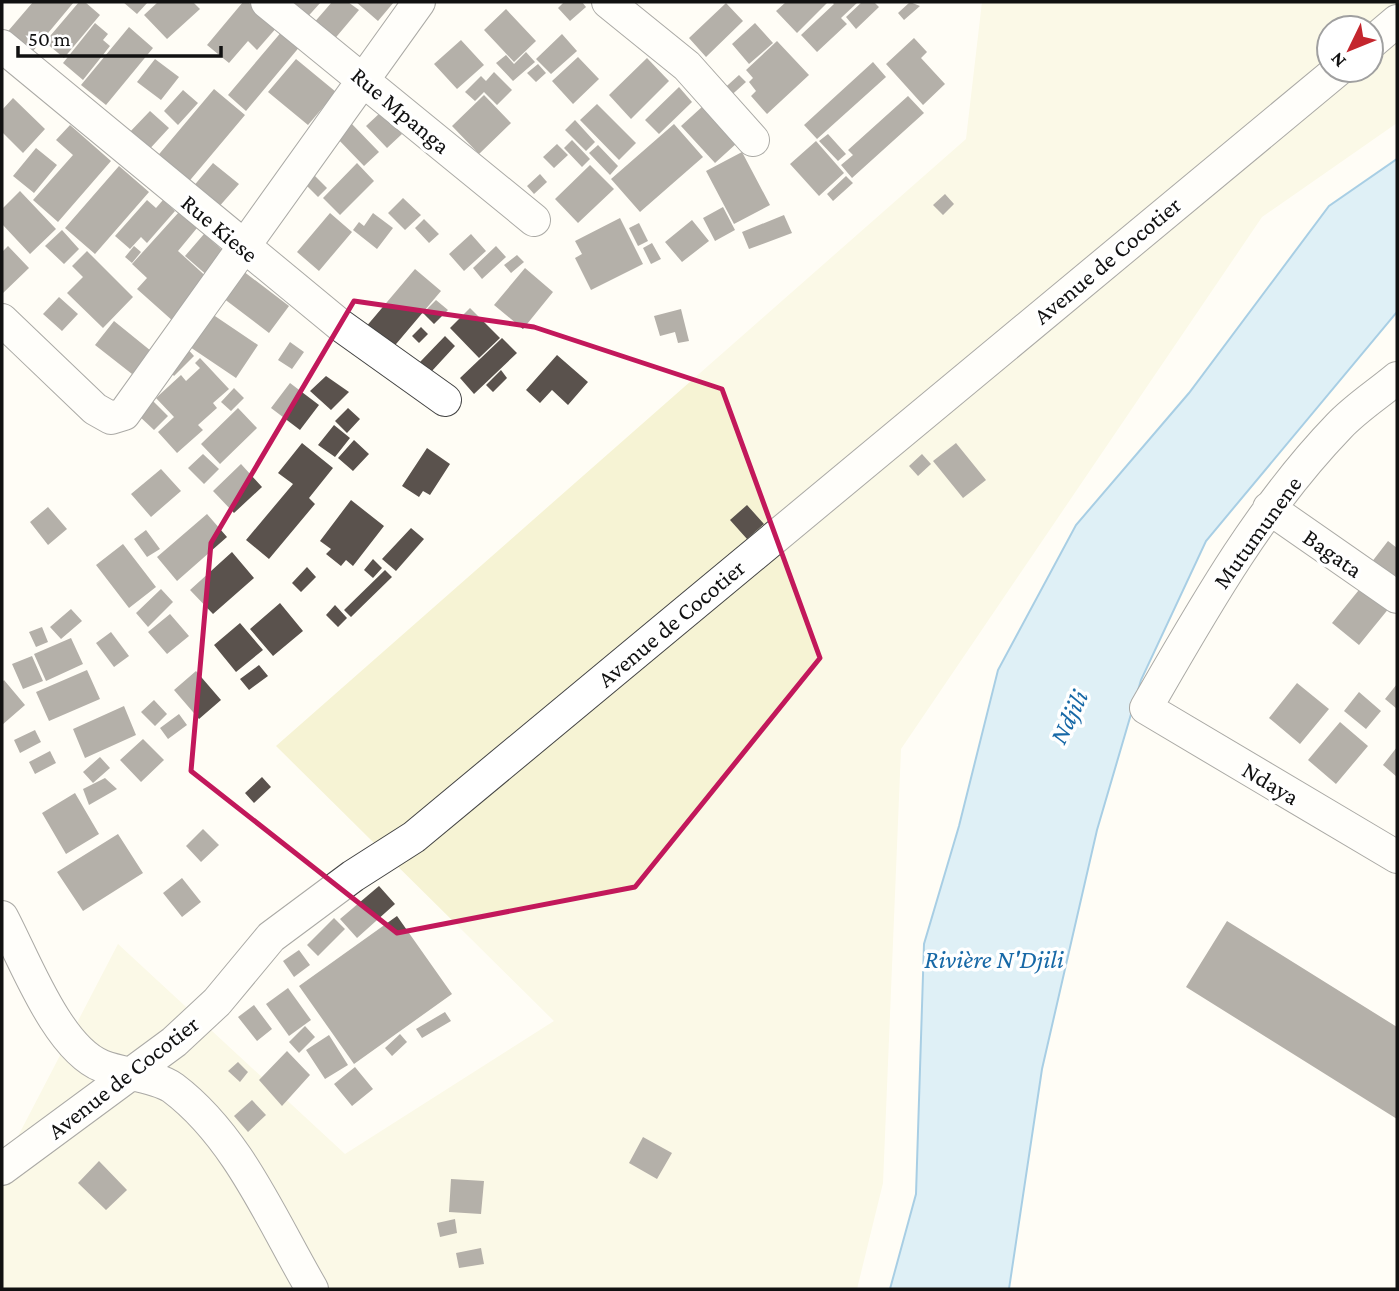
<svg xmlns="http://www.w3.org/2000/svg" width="1399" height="1291" viewBox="0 0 1399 1291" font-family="'Crimson Pro',serif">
  <rect width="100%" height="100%" fill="#fffdf5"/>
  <path fill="#f6f3d4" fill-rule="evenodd" d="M982,2h415v121l-135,94 -361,532 -18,434 -26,106h-855v-122l116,-223 227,210 209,-133 -278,-275 690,-607zM1329,28h42v42h-42z"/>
  <path fill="#b9e0f7" stroke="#3f96cf" stroke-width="2" d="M1397,159v153l-191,229 -65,139 -44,150 -55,239 -33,220h-119l26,-95 8,-250 35,-118 39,-156 78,-145 113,-132 140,-187z"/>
  <path fill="#5a524d" d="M33,2h41l-46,55 -25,-20z
    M79,2h6l15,13 -36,43 -19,-16z
    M123,2h25l-11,12z
    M158,2h35l7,7 -33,30 -23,-24z
    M243,2h5l30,24 -21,24 -9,-9 -19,22 -22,-18z
    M283,2h38l-18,20z
    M332,2h16l11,8 -27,32 -20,-17z
    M356,2h38l-16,19z
    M564,2h18l4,5 -16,14 -12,-13z
    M786,2h42l-31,31 -21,-22z
    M832,2h26l-17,16 6,6 -30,28 -16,-17 33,-31z
    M862,2h12l5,5 -23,22 -10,-12z
    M910,2l10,4 -16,14 -6,-7z
    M726,3l17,18 -37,36 -17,-19z
    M506,9l30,32 -22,21 -30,-32z
    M95,23l13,11 -5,6 7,6 -27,34 -20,-17z
    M755,23l18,20 -24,21 -17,-20z
    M129,27l24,21 -47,57 -25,-20z
    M283,30l18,15 -55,66 -18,-16z
    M562,34l15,17 -26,23 -15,-15z
    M914,38l13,14 -6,6 24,26 -22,21 -37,-41z
    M461,40l23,25 -27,24 -23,-25z
    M777,41l32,34 -42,39 -16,-18 5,-5 -7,-9 4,-4 -7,-8z
    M526,52l9,10 -22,19 -17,-18 10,-8 8,9z
    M578,57l21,22 -26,25 -21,-23z
    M647,58l22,23 -38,38 -22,-24z
    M155,59l24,18 -18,23 -24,-18z
    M296,59l40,33 -28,33 -40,-33z
    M873,62l13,15 -69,62 -13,-14z
    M538,64l8,9 -10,9 -9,-9z
    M494,72l18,18 -15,15 -13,-13 -9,9 -10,-9 16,-16 5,5z
    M739,75l7,7 -20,18 -7,-7z
    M679,87l13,15 -33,32 -14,-14z
    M214,89l31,26 -59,70 -31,-26z
    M183,90l15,13 -20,22 -14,-14z
    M484,95l27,28 -32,31 -27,-28z
    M908,96l16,17 -72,65 -11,-13 12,-10 -5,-5z
    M13,98l32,31 -22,24 -21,-21v-22z
    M597,104l39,39 -17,17 -39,-40z
    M703,106l34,37 -22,20 -34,-37z
    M150,111l19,17 -24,26 -19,-18z
    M381,112l21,22 -15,14 -21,-22z
    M575,120l20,22 -9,9 -21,-21z
    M350,122l29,30 -15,14 -29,-30z
    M674,124l29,33 -63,55 -29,-33z
    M70,125l41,36 -53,61 -25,-22 40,-45 -17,-15z
    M828,134l18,20 -8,7 -19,-20z
    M572,140l18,19 -8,8 -18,-19z
    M816,141l28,32 -25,23 -29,-32z
    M557,144l11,11 -14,13 -11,-11z
    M598,145l20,21 -8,9 -21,-22z
    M36,148l21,17 -23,28 -21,-17z
    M742,152l28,53 -36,19 -28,-53z
    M213,163l26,21 -22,25 -25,-21z
    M357,163l17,18 -34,34 -17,-17z
    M590,165l24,24 -36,34 -23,-24z
    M119,166l30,26 -54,62 -30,-26z
    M310,171l17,17 -9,9 -17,-17z
    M540,174l7,8 -13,12 -7,-8z
    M846,176l7,7 -20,18 -6,-7z
    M20,191l36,38 -26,25 -28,-30v-15z
    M945,194l9,10 -11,11 -10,-10z
    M403,198l18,17 -16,15 -17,-17z
    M147,200l9,8 7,-8 12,11 -28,32 -6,-6 -11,12 -15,-13z
    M723,207l12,23 -20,11 -12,-23z
    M179,212l18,16 -19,23 32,29 -36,42 -37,-33 10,-11 -15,-14z
    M330,213l22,19 -33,39 -22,-19z
    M373,213l20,15 -16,21 -24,-19 6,-8 5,4z
    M784,215l8,18 -43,16 -7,-17z
    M620,218l23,46 -52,26 -16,-32 7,-4 -7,-13z
    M424,219l15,15 -10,9 -14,-15z
    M692,220l17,21 -27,21 -17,-20z
    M639,223l9,18 -10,5 -9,-18z
    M62,230l17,19 -15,15 -19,-18z
    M204,234l24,21 -19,22 -24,-21z
    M471,234l15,17 -22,20 -15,-17z
    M652,243l9,16 -10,5 -8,-16z
    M8,246l21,22 -27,26v-42z
    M134,246l7,6 -9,11 -7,-6z
    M496,246l10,11 -24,22 -9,-11z
    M87,251l46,46 -30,31 -36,-35 16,-16 -11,-11z
    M517,255l7,7 -13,11 -7,-8z
    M525,268l28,24 -30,37 -29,-24z
    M415,269l26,22 -50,59 -26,-22z
    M243,271l46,35 -20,27 -46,-35z
    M59,297l19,17 -16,17 -19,-17z
    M436,300l12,10 -14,14 -11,-11z
    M470,308l30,30 -21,20 -29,-30z
    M681,309l8,32 -11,2 -3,-11 -15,4 -6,-20z
    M209,312l49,33 -22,33 -49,-33z
    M114,321l37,30 -19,23 -37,-29z
    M421,327l7,7 -9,9 -7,-7z
    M445,336l10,10 -24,26 -11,-10z
    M502,338l15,15 -43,41 -14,-16z
    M290,342l14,10 -12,17 -14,-9z
    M185,346l9,10 -20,20 -9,-10z
    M557,355l31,27 -20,23 -16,-15 -12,13 -14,-13z
    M200,358l29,31 -16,14 4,5 -19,17 5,5 -26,23 -19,-21 16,-15 -18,-19 25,-23 5,6 14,-13 -5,-5z
    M501,370l6,8 -14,14 -7,-7z
    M326,376l23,16 -18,18 -21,-19z
    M290,383l29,22 -19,25 -29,-22z
    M234,388l10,10 -13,13 -10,-9z
    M153,401l15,15 -14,14 -16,-15z
    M238,408l19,20 -37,36 -19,-20z
    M348,408l12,11 -13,14 -12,-12z
    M334,425l16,13 -15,19 -17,-12z
    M354,440l15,14 -16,17 -15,-13z
    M302,443l31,25 -24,30 6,6 -46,55 -23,-19 47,-56 -15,-11z
    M956,443l30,37 -23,18 -30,-37z
    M427,448l23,16 -20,31 -7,-4 -4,6 -17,-11z
    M203,454l16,15 -15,15 -16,-16z
    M922,454l9,10 -13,12 -9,-10z
    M241,464l21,23 -28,26 -21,-22z
    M161,469l20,22 -30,26 -20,-23z
    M351,500l33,26 -31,40 -7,-6 -5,6 -15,-12 5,-5 -11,-8z
    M747,505l17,19 -17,15 -17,-19z
    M48,507l19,22 -19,16 -18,-23z
    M207,514l20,23 -50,44 -20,-24z
    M411,528l13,11 -28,32 -14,-12z
    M146,530l14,19 -13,8 -13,-18z
    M1388,541l9,7v25l-4,6 -22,-16z
    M123,544l33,43 -27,21 -33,-43z
    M232,552l22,26 -41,36 -23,-24z
    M373,559l9,9 -9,10 -9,-8z
    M307,567l9,10 -15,15 -9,-9z
    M385,570l7,7 -41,40 -7,-7z
    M1367,580l27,22 -35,43 -27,-22z
    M161,589l12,13 -25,25 -12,-14z
    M280,603l23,28 -30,25 -23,-27z
    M335,605l12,13 -9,9 -12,-12z
    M71,609l11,12 -21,18 -11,-12z
    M170,614l19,22 -22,18 -19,-22z
    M240,623l23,27 -27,22 -22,-27z
    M42,627l6,15 -12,5 -7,-15z
    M111,632l18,24 -15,11 -18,-24z
    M71,638l12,26 -37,17 -12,-27z
    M32,656l11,25 -20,8 -11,-25z
    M259,665l9,11 -19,14 -9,-11z
    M87,670l13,29 -51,22 -13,-29z
    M196,671l25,29 -22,19 -25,-29z
    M4,680l21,25 -23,20v-42z
    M1297,683l32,26 -29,35 -31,-26z
    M1397,684v25l-12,-10z
    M1359,692l22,19 -15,18 -22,-18z
    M154,700l13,14 -12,12 -14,-14z
    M124,706l12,29 -51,23 -12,-29z
    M179,714l8,11 -19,14 -8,-11z
    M1340,722l28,24 -32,38 -28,-24z
    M35,730l6,12 -21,11 -6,-13z
    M143,739l21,21 -23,22 -21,-22z
    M1397,747v30l-14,-12z
    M50,751l6,12 -21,11 -6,-12z
    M100,757l10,11 -17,15 -10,-11z
    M262,777l9,10 -17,16 -9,-10z
    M105,778l12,11 -28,16 -6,-16z
    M75,793l24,41 -33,20 -24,-41z
    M203,829l16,16 -18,17 -15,-16z
    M118,834l25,39 -60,38 -26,-39z
    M182,878l19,24 -19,15 -19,-24z
    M379,886l16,18 -38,34 -17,-19z
    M397,916l55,78 -98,70 -55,-78z
    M334,918l11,11 -27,27 -11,-11z
    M1227,921l170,106v92l-211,-132z
    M299,950l11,15 -16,12 -11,-16z
    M288,988l23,32 -22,16 -23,-32z
    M254,1005l18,24 -15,12 -19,-24z
    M445,1012l6,9 -29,17 -6,-9z
    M305,1026l10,11 -16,16 -10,-11z
    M400,1034l7,8 -15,14 -7,-8z
    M329,1035l19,30 -23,14 -19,-29z
    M287,1051l23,24 -28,31 -23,-26z
    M238,1062l10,10 -8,10 -12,-11z
    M355,1067l18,22 -21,17 -18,-22z
    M252,1100l14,15 -18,17 -14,-16z
    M643,1137l29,16 -15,26 -28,-16z
    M99,1161l28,29 -21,20 -28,-27z
    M451,1179l33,2 -3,33 -32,-2z
    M455,1219l2,14 -17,4 -3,-14z
    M481,1248l3,16 -25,4 -3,-15z"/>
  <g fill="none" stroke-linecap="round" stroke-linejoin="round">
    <g stroke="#444" stroke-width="34">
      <path id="minor" d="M267,2l267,218
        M608,2l79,64 66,74
        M1371,43l26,-22
        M2,46l338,279 105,75
        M2,320l93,89 16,9 13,-4 295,-412
        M1397,378c-19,16 -41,30 -58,48 -80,83 -136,183 -193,282l251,149
        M1269,508l128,89
        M2,917c22,41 55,131 100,149 19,8 55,10 71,22 65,49 99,133 139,201
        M2,1169l172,-127 43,-40 54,-65 82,-61 61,-39 924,-767"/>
    </g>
    <use href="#minor" stroke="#fff" stroke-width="32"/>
  </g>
  <path d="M0 0H1399V1291H0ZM354,301l180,26 188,62 98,269 -185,229 -238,46 -206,-162 20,-228z" fill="#fffdf5" fill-opacity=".55" fill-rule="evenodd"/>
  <path fill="none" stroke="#c2185b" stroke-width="5" stroke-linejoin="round" d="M354,301l180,26 188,62 98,269 -185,229 -238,46 -206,-162 20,-228z"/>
  <g text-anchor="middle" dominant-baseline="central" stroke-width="7" stroke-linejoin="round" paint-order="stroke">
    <g font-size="24" fill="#111" stroke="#fff">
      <text transform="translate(401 110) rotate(40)">Rue Mpanga</text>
      <text transform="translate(220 228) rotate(40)">Rue Kiese</text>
      <text transform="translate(1107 260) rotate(-40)">Avenue de Cocotier</text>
      <text transform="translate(1257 532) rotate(-54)">Mutumunene</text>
      <text transform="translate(1333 553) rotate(35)">Bagata</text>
      <text transform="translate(671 623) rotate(-40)">Avenue de Cocotier</text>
      <text transform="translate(1271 783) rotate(31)">Ndaya</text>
      <text transform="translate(123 1077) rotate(-38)">Avenue de Cocotier</text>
    </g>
    <g font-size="26" font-style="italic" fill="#1768a6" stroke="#fff">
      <text transform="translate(1069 717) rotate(-64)">Ndjili</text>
      <text x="994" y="959">Rivière N'Djili</text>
    </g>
  </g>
  <rect width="1399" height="1291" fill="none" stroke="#111111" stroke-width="7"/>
  <g transform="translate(1350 49) rotate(227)"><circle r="33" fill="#ffffff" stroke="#a0a0a0" stroke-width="2"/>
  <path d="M0-5L12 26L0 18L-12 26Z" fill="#c4262e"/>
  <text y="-10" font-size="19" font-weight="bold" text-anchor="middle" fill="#111111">N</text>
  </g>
  <path d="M18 46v10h203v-10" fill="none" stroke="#111111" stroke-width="3.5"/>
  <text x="28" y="46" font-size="21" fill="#111111" stroke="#ffffff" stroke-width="5" paint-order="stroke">50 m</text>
</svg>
